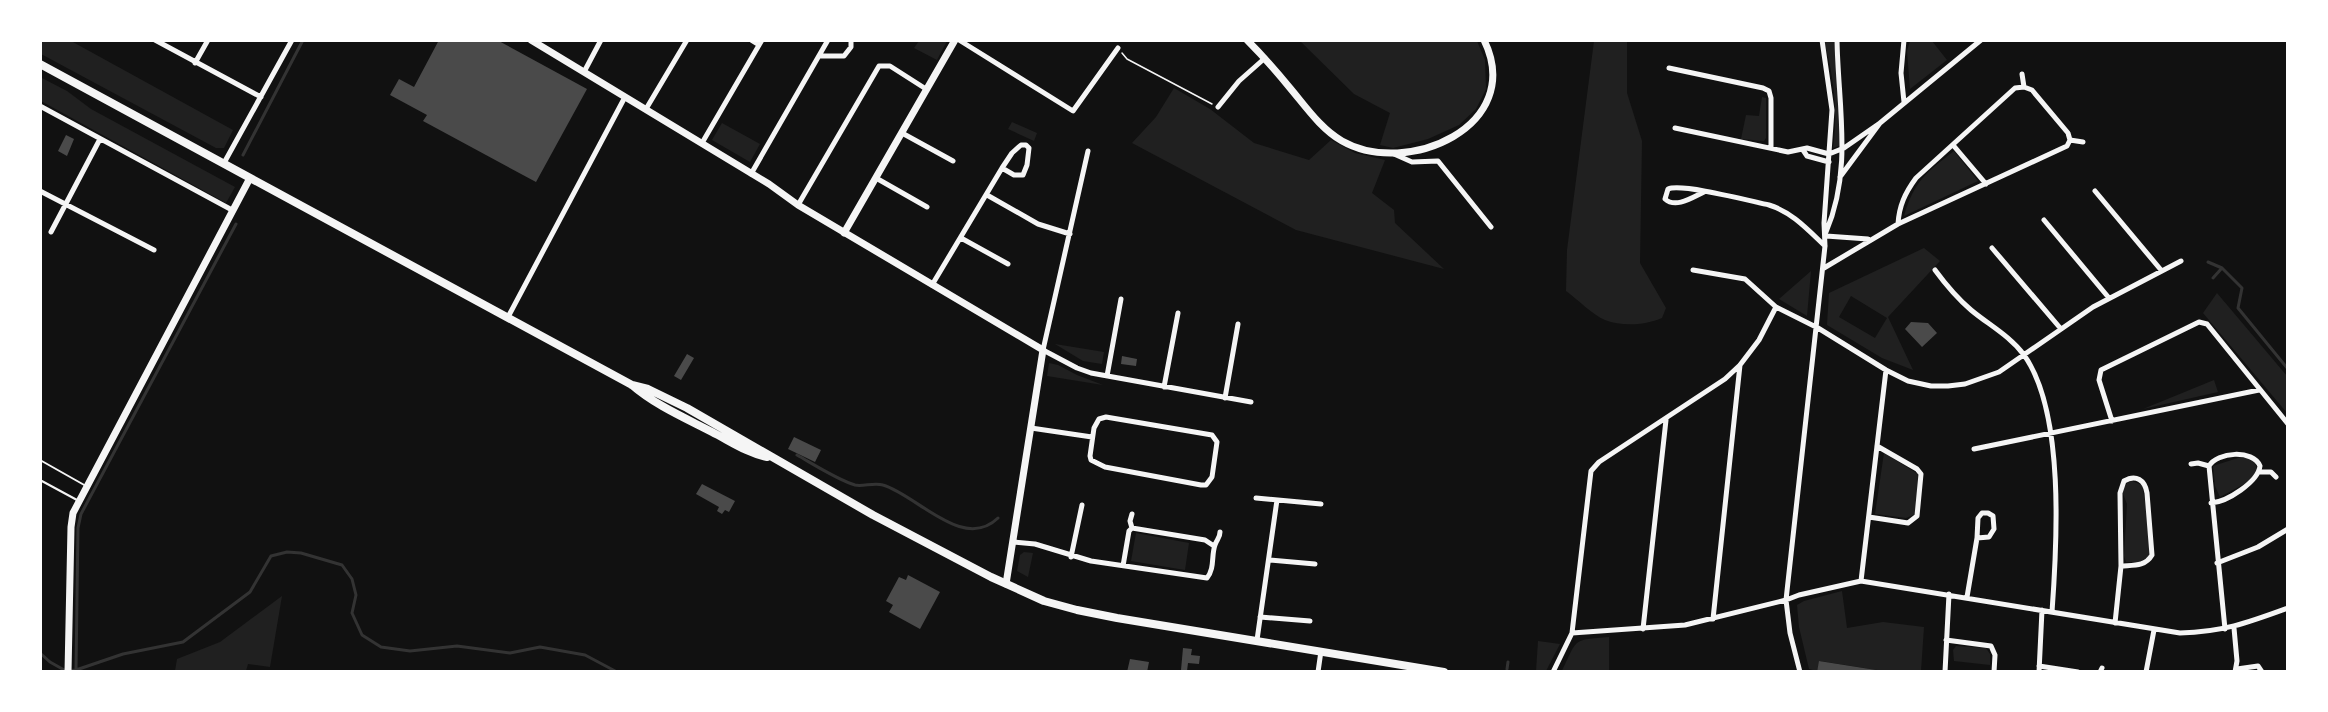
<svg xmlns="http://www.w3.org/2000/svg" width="2328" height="712" viewBox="0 0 2328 712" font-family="'Noto Serif',serif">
  <rect width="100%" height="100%" fill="#111"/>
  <path fill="#202020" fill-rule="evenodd" d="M40,41h31l162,89 -9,18h-8l-175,-94z
    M919,41l28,-1v1l-10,19 -23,-12z
    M1300,41h177l8,19 1,29 -10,20 -17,16 -31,14 -35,9 -13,-3 10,-32 -36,-19z
    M1594,41h33v52l15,48 -2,122 26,45 -4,10c-17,7 -39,9 -57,2 -12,-5 -28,-21 -39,-29l1,-41z
    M1824,41h10l8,104 -9,3c5,-36 1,-72 -9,-107z
    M1910,41h22l15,19 -37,29 -3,-38z
    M40,77l27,14 24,18 144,78 -9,16 -185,-102z
    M1174,88l36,21 44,34 55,17 22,-20 24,13 30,7 -13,33 22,17 1,13 49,46 -148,-39 -164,-87 24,-26z
    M1762,97l4,1v40l-2,3 -23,-2 5,-24 13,1z
    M1012,122l25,11 -3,8 -26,-12z
    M722,123l38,21 -10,18 -38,-22z
    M1954,151l24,30 -74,35c10,-35 23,-44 50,-65z
    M1924,248l16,13 -52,56 25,53 -31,-12 -55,-33 2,-32zM1851,296l36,22 -12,20 -36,-21z
    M1811,271l-4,45 -28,-17z
    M2217,293l70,83v37l-84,-100z
    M1055,344l49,8 -2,12 -19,-3z
    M1049,363l9,2 19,10 26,10 -56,-9z
    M2214,380l4,12 -75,17z
    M1884,453l34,21 -2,40 -10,4 -31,-4z
    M2241,457c9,1 16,4 16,14l-9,11 -28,15 -5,-11 -2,-20z
    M2132,481l10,4 3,16 5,55 -11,6h-13l-2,-6 3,-52 -5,-13 5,-8z
    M1136,533l53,10 -4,27 -54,-9z
    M1024,552l9,1 -5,24 -11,-6 3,-16z
    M1842,591l5,37 36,-6 41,5 -3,44h-38l-63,-10 -3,10 -8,-2 -10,-42 -2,-22 7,-4z
    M282,596l-12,71 -22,-3 -2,7h-71l2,-12 43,-17z
    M1609,637v34h-47c16,-33 10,-31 47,-34z
    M1538,641l22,3 -14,27h-10z
    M1956,646l30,2 4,6v11l-36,-4 -1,-11z"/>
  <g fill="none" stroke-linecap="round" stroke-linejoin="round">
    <path stroke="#333" stroke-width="3" d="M243,155l60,-115
      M2208,262l14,6
      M2213,278l9,-10 20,20 -4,20 50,61
      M797,455c16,9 41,25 58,30 8,2 19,-3 28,0 34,10 80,67 115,33
      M40,653l10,9 16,9 10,-1 47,-16 60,-12 67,-50 21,-36 16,-4 14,1 41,12 10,14 4,16 -4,18 10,22 19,12 29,4 47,-5 53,7 30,-6 45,8 32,17
      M76,669l2,-141 3,-14 155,-290
      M1507,669l1,-7"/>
  </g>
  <path fill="#4a4a4a" d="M439,40h58l90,49 -51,93 -113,-61 4,-6 -37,-20 9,-16 15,8z
    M66,135l8,4 -7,17 -9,-5z
    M1911,322l17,1 9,10 -15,14 -17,-18z
    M687,354l7,4 -13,22 -7,-4z
    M1122,356l15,3 -1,7 -15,-2z
    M794,437l27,13 -6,12 -27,-13z
    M702,484l33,17 -6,11 -4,-2 -3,4 -5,-3 2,-4 -23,-13z
    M908,575l32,17 -20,37 -31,-17 4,-7 -7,-4 13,-24 7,3z
    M1183,648l9,1 -1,6 9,1 -1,8 -11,-1 -1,8 -6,-1z
    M1130,659l19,3 -2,10h-20z
    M1819,661l57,9v2h-59z"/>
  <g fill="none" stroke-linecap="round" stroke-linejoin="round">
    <path stroke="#f5f5f5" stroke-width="1.5" d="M1122,53l5,6 85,45"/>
    <path stroke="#f5f5f5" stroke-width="2" d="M40,460l46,26
      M40,480l37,20"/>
    <path stroke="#f5f5f5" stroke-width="5" d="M155,40l106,57
      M751,40l8,5
      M959,40l114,71 45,-63
      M820,56h24l7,-9v-7
      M195,63l13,-23
      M1669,68l94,20 6,3 2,7v50
      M584,72l17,-32
      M2022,74l2,13
      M1904,102l-3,-29 3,-33
      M40,106l192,104
      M1218,107l21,-26 26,-23
      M646,109l41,-69
      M1675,128l113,24 19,-4 22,6 15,-6 36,-25
      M902,133l51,28
      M2070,140l13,2
      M702,143l60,-103
      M1953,145l33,39
      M1803,150l4,6 22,6
      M1088,151l-45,199 34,18 14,5 160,29
      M1394,154l18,8 26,-1 53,66
      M224,163l68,-123
      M751,174l77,-134
      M1840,177l40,-54 101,-83
      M876,178l51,29
      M40,191l114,59
      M2095,191l66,79
      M1704,192c-11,5 -28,17 -39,7l3,-10c14,-6 82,12 101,16 23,7 39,25 56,41
      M987,195l51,29 32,10
      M798,205l81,-139h11l36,23
      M2044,220l65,78
      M1898,224c1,-18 7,-31 18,-46l99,-90 9,-1 8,3 36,43 2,7
      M51,232l49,-93
      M1826,232c27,-63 12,-127 11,-192
      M1826,236l42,3
      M961,238l47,26
      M1992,248l69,81
      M1824,268l74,-44 169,-78 3,-6
      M1693,270l52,9 31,28 42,21 68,42 22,11 23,5h17l17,-2 34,-12 94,-65 88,-46
      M1935,270c11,15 22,28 36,40 18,15 39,26 53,45 41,57 33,189 28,257
      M932,285l70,-117 10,-15 9,-8h5l3,3 -2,17 -4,10h-9l-12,-7
      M508,317l117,-220
      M1107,376l14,-77
      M1164,387l14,-74
      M1225,398l13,-74
      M1106,417l106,18 5,7 -5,35 -6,8h-5l-96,-18 -14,-7 -1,-4 4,-28 5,-9z
      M2112,421l-13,-41 2,-10 98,-48 8,2 81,100
      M1031,428l61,9
      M1974,449l285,-59
      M2191,464l7,-1 11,3
      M2209,466l16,163
      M2209,466c8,-14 44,-17 51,0 -2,16 -33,36 -49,37
      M2260,472h11l5,5
      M1256,498l65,6
      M1982,513h6l5,3 1,13 -5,8 -12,1 1,-20z
      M1869,517l39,6 9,-7 4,-42 -4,-5 -40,-23
      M1132,528l73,12 9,6
      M1014,542l21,2 56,17 116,17c8,-10 4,-22 8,-33 2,-6 5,-7 5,-13
      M1071,557l11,-52
      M1269,560l46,4
      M2217,563l41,-16 30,-18
      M1123,566l6,-35 3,-3 -2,-7 2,-7
      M1861,581l25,-211
      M1967,597l10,-59
      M1260,617l50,4
      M1713,619l27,-254
      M2115,623l6,-57 -1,-73 4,-12c12,-7 21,-1 23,12l5,62c-7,12 -19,10 -31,11
      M2234,628l3,33 -2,11
      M1643,629l23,-209
      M1572,633l113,-8 101,-25 13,-5 62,-14 319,52c43,-1 67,-10 108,-25
      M1257,640l20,-140
      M1946,640l45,6 4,9 -1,17
      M2039,666l39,6
      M2237,669l21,-3 4,6
      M1318,672l3,-21
      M1553,672l19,-39 19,-162 8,-9 126,-83 15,-14 19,-25 17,-33
      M1800,672l-10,-39 -4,-33 39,-354 -1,-23 8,-113 -10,-70
      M1945,672l4,-78
      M2039,672l3,-62
      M2100,672l2,-4
      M2146,672l8,-42"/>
    <path stroke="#f5f5f5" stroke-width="7" d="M531,40l238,144 29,21 245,145 -37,234
      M1247,40c16,16 30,32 43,48 16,19 31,41 52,53 65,37 184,-15 142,-101
      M844,233l111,-193
      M68,672l3,-145 2,-14 177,-335"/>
    <path stroke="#f5f5f5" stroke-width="8" d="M40,64l592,321c23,20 53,33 80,47 18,9 35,21 55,25
      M632,385l16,4 39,19 186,107 118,62 53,24 33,9 40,8 327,54"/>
  </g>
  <rect width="2328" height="712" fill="none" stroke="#ffffff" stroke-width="84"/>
</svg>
